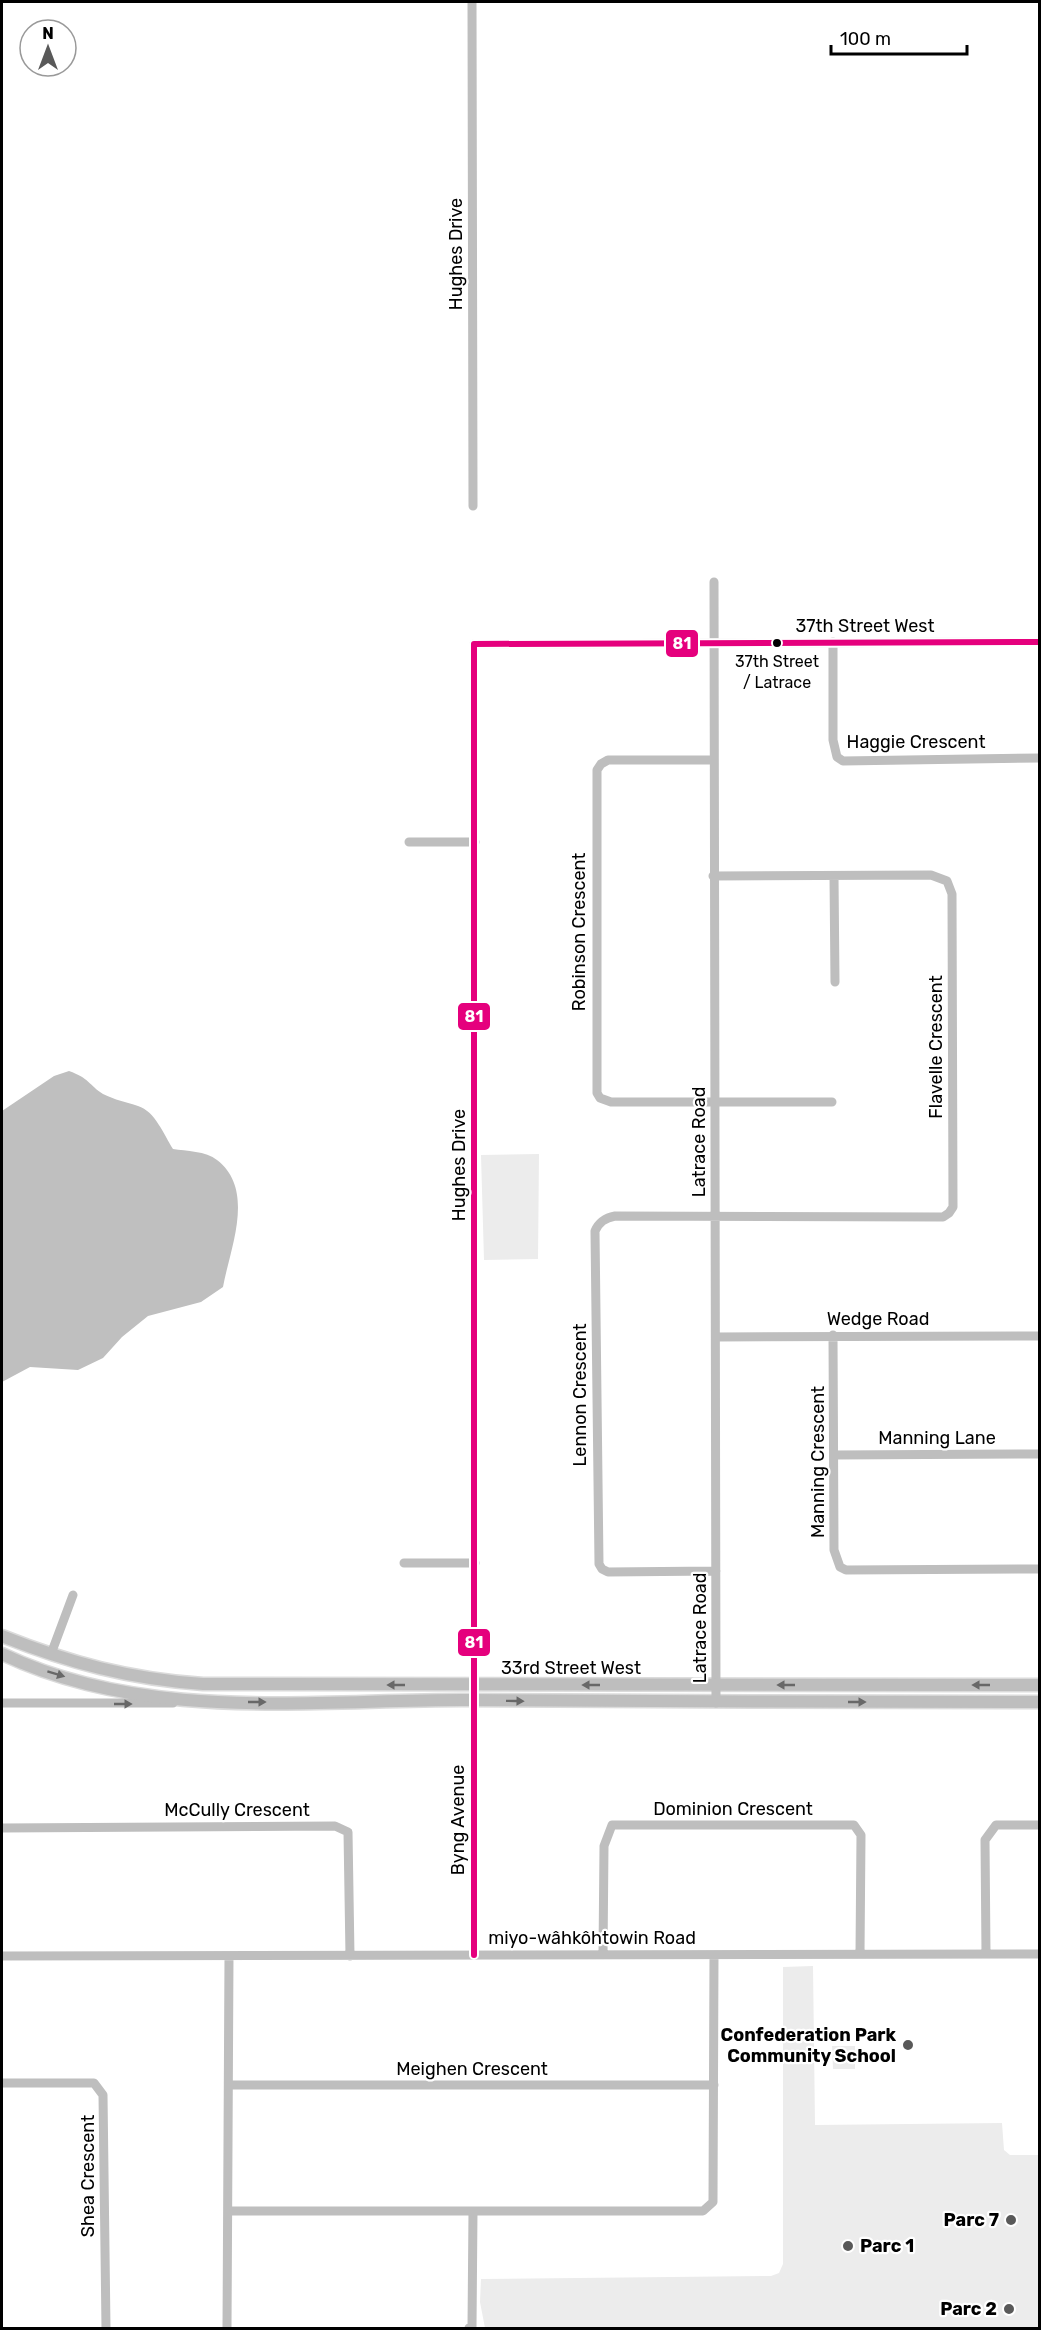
<svg xmlns="http://www.w3.org/2000/svg" width="1041" height="2330" viewBox="0 0 1041 2330" font-family="Rubik,sans-serif">
  <rect width="100%" height="100%" fill="#fff"/>
  <path fill="#ececec" d="M539,1154l-1,105 -54,1 -3,-105z
    M813,1966l2,159 187,-2 2,27 6,5h29v173h-554l-5,-26 1,-23 290,-3 8,-3 4,-9v-297z
    M832,2046h23v23h-22z"/>
  <path fill="#bfbfbf" d="M69,1071c20,7 20,14 34,23 12,6 23,8 35,12 17,5 26,29 35,43 13,2 33,2 44,11 39,30 13,88 6,127l-22,15 -53,14 -26,21 -19,21 -25,12 -48,-3 -28,15v-271l52,-35z"/>
  <g fill="none" stroke-linecap="round" stroke-linejoin="round">
    <g stroke="#dbdbdb" stroke-width="15">
      <path id="major" d="M2,1636c68,27 128,43 201,48l837,1
        M2,1654c143,68 307,46 460,46 193,1 385,2 578,2"/>
    </g>
    <path stroke="#bebebe" stroke-width="9" d="M472,2l1,504
      M714,582l2,1121
      M833,642v98l4,17 6,4 197,-3
      M713,760h-105l-7,4 -4,6v323l3,5 11,4h221
      M409,842h66
      M713,876l218,-1 16,6 5,13 1,313 -4,6 -6,4 -328,-1c-10,2 -16,6 -20,15l4,333 3,5 6,3 108,-1
      M834,876l1,106
      M833,1335l1,215 6,17 6,3 194,-1
      M717,1337l323,-1
      M834,1455l206,-1
      M404,1563h71
      M51,1654l22,-59
      M2,1703h171
      M2,1828l333,-2 13,6 2,124
      M603,1954l1,-108 8,-21h242l7,10 -1,118
      M986,1954l-1,-114 11,-15h44
      M474,1955v-1311l566,-2
      M2,1956l1038,-2
      M2,2083h92l9,12 3,233
      M229,2085h485
      M228,2211h475l10,-9 1,-247
      M227,2328l2,-372
      M469,2328l3,-1 1,-116"/>
    <use href="#major" stroke="#bebebe" stroke-width="12"/>
    <g stroke="#fff" stroke-width="10">
      <path id="bus-1" d="M474,1955v-1311l566,-2"/>
    </g>
    <use href="#bus-1" stroke="#e5007d" stroke-width="6"/>
  </g>
  <defs><path id="oneway-solid" d="M-6-.8H1V-3.2L6.5 0L1 3.2V.8H-6Z" transform="scale(1.5)"/></defs>
  <g fill="#686868">
    <use href="#oneway-solid" transform="translate(56 1674) rotate(17)"/>
    <use href="#oneway-solid" transform="translate(396 1685) rotate(-180)"/>
    <use href="#oneway-solid" transform="translate(591 1685) rotate(180)"/>
    <use href="#oneway-solid" transform="translate(786 1685) rotate(180)"/>
    <use href="#oneway-solid" transform="translate(981 1685) rotate(180)"/>
    <use href="#oneway-solid" transform="translate(515 1701) rotate(1)"/>
    <use href="#oneway-solid" transform="translate(257 1702)"/>
    <use href="#oneway-solid" transform="translate(857 1702)"/>
    <use href="#oneway-solid" transform="translate(123 1704)"/>
  </g>
  <circle fill="#000" stroke="#fff" stroke-width="2" cx="777" cy="643" r="5"/>
  <g fill="#595959" stroke="#fff" stroke-width="2">
    <circle cx="908" cy="2045" r="6"/>
    <circle cx="1011" cy="2220" r="6"/>
    <circle cx="848" cy="2246" r="6"/>
    <circle cx="1009" cy="2309" r="6"/>
  </g>
  <g text-anchor="middle" dominant-baseline="central" stroke-width="4.5" stroke-linejoin="round" paint-order="stroke">
    <g font-size="16" fill="#000" stroke="#fff">
      <text x="777" y="661">37th Street<tspan x="777" dy="21">/ Latrace</tspan></text>
    </g>
    <g font-size="18" fill="#000" stroke="#fff">
      <text transform="translate(456 254) rotate(-90)">Hughes Drive</text>
      <text x="865" y="626">37th Street West</text>
      <text x="916" y="742">Haggie Crescent</text>
      <text transform="translate(579 932) rotate(-90)">Robinson Crescent</text>
      <text transform="translate(936 1047) rotate(-90)">Flavelle Crescent</text>
      <text transform="translate(699 1142) rotate(-90)">Latrace Road</text>
      <text transform="translate(459 1165) rotate(-90)">Hughes Drive</text>
      <text x="878" y="1319">Wedge Road</text>
      <text transform="translate(580 1395) rotate(-90)">Lennon Crescent</text>
      <text x="937" y="1438">Manning Lane</text>
      <text transform="translate(818 1462) rotate(-90)">Manning Crescent</text>
      <text transform="translate(700 1628) rotate(-90)">Latrace Road</text>
      <text x="571" y="1668">33rd Street West</text>
      <text x="733" y="1809">Dominion Crescent</text>
      <text x="237" y="1810">McCully Crescent</text>
      <text transform="translate(458 1820) rotate(-90)">Byng Avenue</text>
      <text x="592" y="1938">miyo-wâhkôhtowin Road</text>
      <text x="472" y="2069">Meighen Crescent</text>
      <text transform="translate(88 2176) rotate(-90)">Shea Crescent</text>
    </g>
    <g font-size="18" font-weight="bold" fill="#000" stroke="#fff" text-anchor="end">
      <text x="896" y="2035">Confederation Park<tspan x="896" dy="21">Community School</tspan></text>
      <text x="999" y="2220">Parc 7</text>
      <text x="860" y="2246" text-anchor="start">Parc 1</text>
      <text x="997" y="2309">Parc 2</text>
    </g>
  </g>
  <g stroke="#fff" stroke-width="2">
    <rect x="665" y="629" width="34" height="29" rx="6" fill="#e5007d"/>
    <rect x="457" y="1002" width="34" height="29" rx="6" fill="#e5007d"/>
    <rect x="457" y="1628" width="34" height="29" rx="6" fill="#e5007d"/>
  </g>
  <g font-size="16" text-anchor="middle" font-weight="bold" fill="#fff">
    <text x="682" y="649">81</text>
    <text x="474" y="1022">81</text>
    <text x="474" y="1648">81</text>
  </g>
  <rect width="1041" height="2330" fill="none" stroke="#000000" stroke-width="6"/>
  <g transform="translate(48 48)"><circle r="28" fill="#ffffff" stroke="#999999" stroke-width="1.5"/>
  <path d="M0-4.5L10 22L0 15L-10 22Z" fill="#595959"/>
  <text y="-9" font-size="16" font-weight="bold" text-anchor="middle" fill="#000000">N</text>
  </g>
  <path d="M831 45v9h136v-9" fill="none" stroke="#000000" stroke-width="3"/>
  <text x="840" y="45" font-size="18" fill="#000000" stroke="#ffffff" stroke-width="4.5" paint-order="stroke">100 m</text>
</svg>
